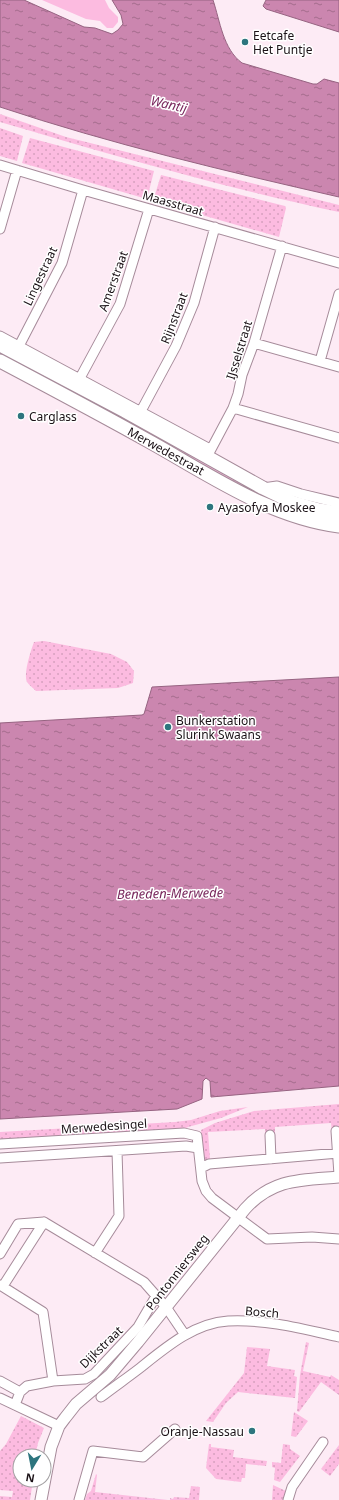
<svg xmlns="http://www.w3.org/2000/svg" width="339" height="1500" viewBox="0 0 339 1500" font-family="'Noto Sans',sans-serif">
  <defs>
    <pattern id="grass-dots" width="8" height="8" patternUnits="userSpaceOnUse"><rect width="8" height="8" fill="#fcbbe0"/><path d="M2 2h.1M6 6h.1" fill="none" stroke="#d7a0bf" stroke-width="1.8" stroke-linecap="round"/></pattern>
    <pattern id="forest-crowns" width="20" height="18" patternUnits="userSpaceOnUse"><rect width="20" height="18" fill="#fcbbe0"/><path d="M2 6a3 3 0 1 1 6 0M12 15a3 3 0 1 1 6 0" fill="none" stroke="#d7a0bf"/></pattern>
    <pattern id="water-ripples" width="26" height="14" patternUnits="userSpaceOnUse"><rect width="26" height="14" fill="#cb86af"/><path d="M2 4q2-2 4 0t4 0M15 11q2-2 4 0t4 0" fill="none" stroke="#a46c8d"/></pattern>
  </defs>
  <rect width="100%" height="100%" fill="#fdebf5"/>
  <path fill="url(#grass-dots)" d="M0,114l66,23 273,68v7c-114,-24 -227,-57 -339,-90z
    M0,128l23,8 -6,25 -17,-5z
    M30,138l124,33 -7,28 -125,-36z
    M161,175l124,31 1,2 -7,29 -126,-36z
    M44,641l67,13 16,8 7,9 -1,12 -15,5 -82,3c-3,-3 -7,-6 -9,-9 -4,-8 4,-32 7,-40z
    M339,1104v27l-7,1 -1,-9 -56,4v10l-9,1 -1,-9 -57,3 2,27 -6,3 -3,-32 14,-7 39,-12z
    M248,1107l-27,11 -33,9 -9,5 -179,9v-9l175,-10 16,-2 29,-9z
    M306,1342l3,1 -6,28 27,6 1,-2 8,5v15l-18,-13 -22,30 -2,-1 3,-36z
    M247,1347l23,2 -3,17 28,4 -1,6 3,1 -2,21 -57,-6 -12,11 -13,19 -7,-1 38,-48z
    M294,1412l14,9 -12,16 -5,-1z
    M21,1416l23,12 -6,15 -3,13h-15v24h13l-3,20h-30v-4l12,1 1,-6 -13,-1v-39l6,-7z
    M209,1444h2v3l23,3 -1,7 34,4 -1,5 -20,-2 -1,14h-3l-1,4 -25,-3 -10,-11z
    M283,1444l7,1v4l10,7 -20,26 -6,-2 1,-12 -3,-1v-5l9,1z
    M339,1445v19l-9,12 -9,-7z
    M96,1474l1,1 -2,17 73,8h-83l2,-6 4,-3z
    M273,1485l13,6 -3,9h-11z
    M191,1486l9,1 -1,13h-29v-2l3,1 1,-2 15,1z"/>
  <path fill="url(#forest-crowns)" d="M131,419l105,61 103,36v8l-80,-27 -131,-73z"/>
  <path fill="#fcbbe0" d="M42,0h63l4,8 9,9v5l-5,6h-6l-7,-7 -14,-2z"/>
  <path fill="url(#water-ripples)" stroke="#966381" d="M0,0h24l60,27 11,1 17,6 6,-4 5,-6 -2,-9 -9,-15h101c7,21 10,49 29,63l71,21h4l7,-5 15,4v114c-114,-26 -228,-53 -339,-90z
    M266,0h73v32l-73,-23 -3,-3z
    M339,677v409l-128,11 -1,-16 -4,-3 -3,3 -1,18 -25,10 -177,10v-396l142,-8 2,-1 8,-27z"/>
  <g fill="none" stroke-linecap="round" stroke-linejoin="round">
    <g stroke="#a68b9a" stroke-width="11">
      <path id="minor" d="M0,165l83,25 256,73
        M0,229l17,-59
        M0,336l210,113
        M254,343l85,24
        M19,346l43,-83 21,-73
        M320,361l19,-67
        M80,378l40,-74 29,-95
        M233,408l106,30
        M141,411l35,-65 18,-43 21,-76
        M208,455l25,-47 5,-14 4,-19 12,-32 28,-97
        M263,488l14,-2 24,8 38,9
        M336,1131l3,44
        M270,1135l1,24
        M0,1144l184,-11 13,3 5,45 4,10 6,7 55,41 45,-2 27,2
        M0,1158l186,-12 12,2
        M201,1168l8,-4 130,-11
        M44,1222l100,60 22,25 19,28
        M95,1253l24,-37 -2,-65
        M0,1254l18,-30 26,-2 -41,64
        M0,1285l43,27 10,69
        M0,1381l20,11
        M101,1397c13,-10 26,-19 39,-29 25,-20 54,-45 88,-47 37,-2 75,8 111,16
        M0,1398l59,28
        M15,1405l5,-13 7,-6 26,-5 32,-2 9,-5 44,-47 18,-31
        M79,1500l14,-49 50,6 32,-28
        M288,1500l4,-13 31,-45"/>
    </g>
    <g stroke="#a68b9a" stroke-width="13">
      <path id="tertiary" d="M41,1500l10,-53 8,-21 6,-8 11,-14 34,-29 28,-33 107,-133c28,-31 56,-29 94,-32"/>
    </g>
    <g stroke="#a68b9a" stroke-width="15">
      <path id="secondary" d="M0,345l125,66 138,77 31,15 25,7 20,3
        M0,361c51,27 102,54 152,82 59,33 118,74 187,83"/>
    </g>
    <use href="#minor" stroke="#fff" stroke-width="9"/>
    <use href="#tertiary" stroke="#fff" stroke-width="11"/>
    <use href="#secondary" stroke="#fff" stroke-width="13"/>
  </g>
  <g fill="#2d757e" stroke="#fff" stroke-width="1.5">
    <circle cx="245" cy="42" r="4"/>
    <circle cx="21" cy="416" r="4"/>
    <circle cx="210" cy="507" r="4"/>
    <circle cx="168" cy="727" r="4"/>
    <circle cx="252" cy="1431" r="4"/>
  </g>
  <g text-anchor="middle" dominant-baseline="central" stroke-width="3" stroke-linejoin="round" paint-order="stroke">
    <g font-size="12" fill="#1a1116" stroke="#fff" text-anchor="start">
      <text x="253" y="35">Eetcafe<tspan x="253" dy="14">Het Puntje</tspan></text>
      <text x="29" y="416">Carglass</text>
      <text x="218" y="507">Ayasofya Moskee</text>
      <text x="176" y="720">Bunkerstation<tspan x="176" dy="14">Slurink Swaans</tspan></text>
      <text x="244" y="1431" text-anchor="end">Oranje-Nassau</text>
    </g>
    <g font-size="12" fill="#1a1116" stroke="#fff">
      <text transform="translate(173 203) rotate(16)">Maasstraat</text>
      <text transform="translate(40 276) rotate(-65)">Lingestraat</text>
      <text transform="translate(113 281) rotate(-70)">Amerstraat</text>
      <text transform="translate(174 318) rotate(-69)">Rijnstraat</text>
      <text transform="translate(239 350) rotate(-73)">IJsselstraat</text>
      <text transform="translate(166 451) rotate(29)">Merwedestraat</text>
      <text transform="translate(104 1126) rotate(-4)">Merwedesingel</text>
      <text transform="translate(177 1272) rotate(-52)">Pontonniersweg</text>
      <text transform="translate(262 1312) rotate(5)">Bosch</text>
      <text transform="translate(101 1347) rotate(-44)">Dijkstraat</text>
    </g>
    <g font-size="13" font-style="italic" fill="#79275d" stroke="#fff">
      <text transform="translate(169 104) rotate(13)">Wantij</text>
      <text transform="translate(170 893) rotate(-1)">Beneden-Merwede</text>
    </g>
  </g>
  <g transform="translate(32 1468) rotate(190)"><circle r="19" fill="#ffffff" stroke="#a3a0a2"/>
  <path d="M0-3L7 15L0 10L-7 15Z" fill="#2d757e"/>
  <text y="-6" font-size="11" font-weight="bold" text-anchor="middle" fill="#1a1116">N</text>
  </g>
</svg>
